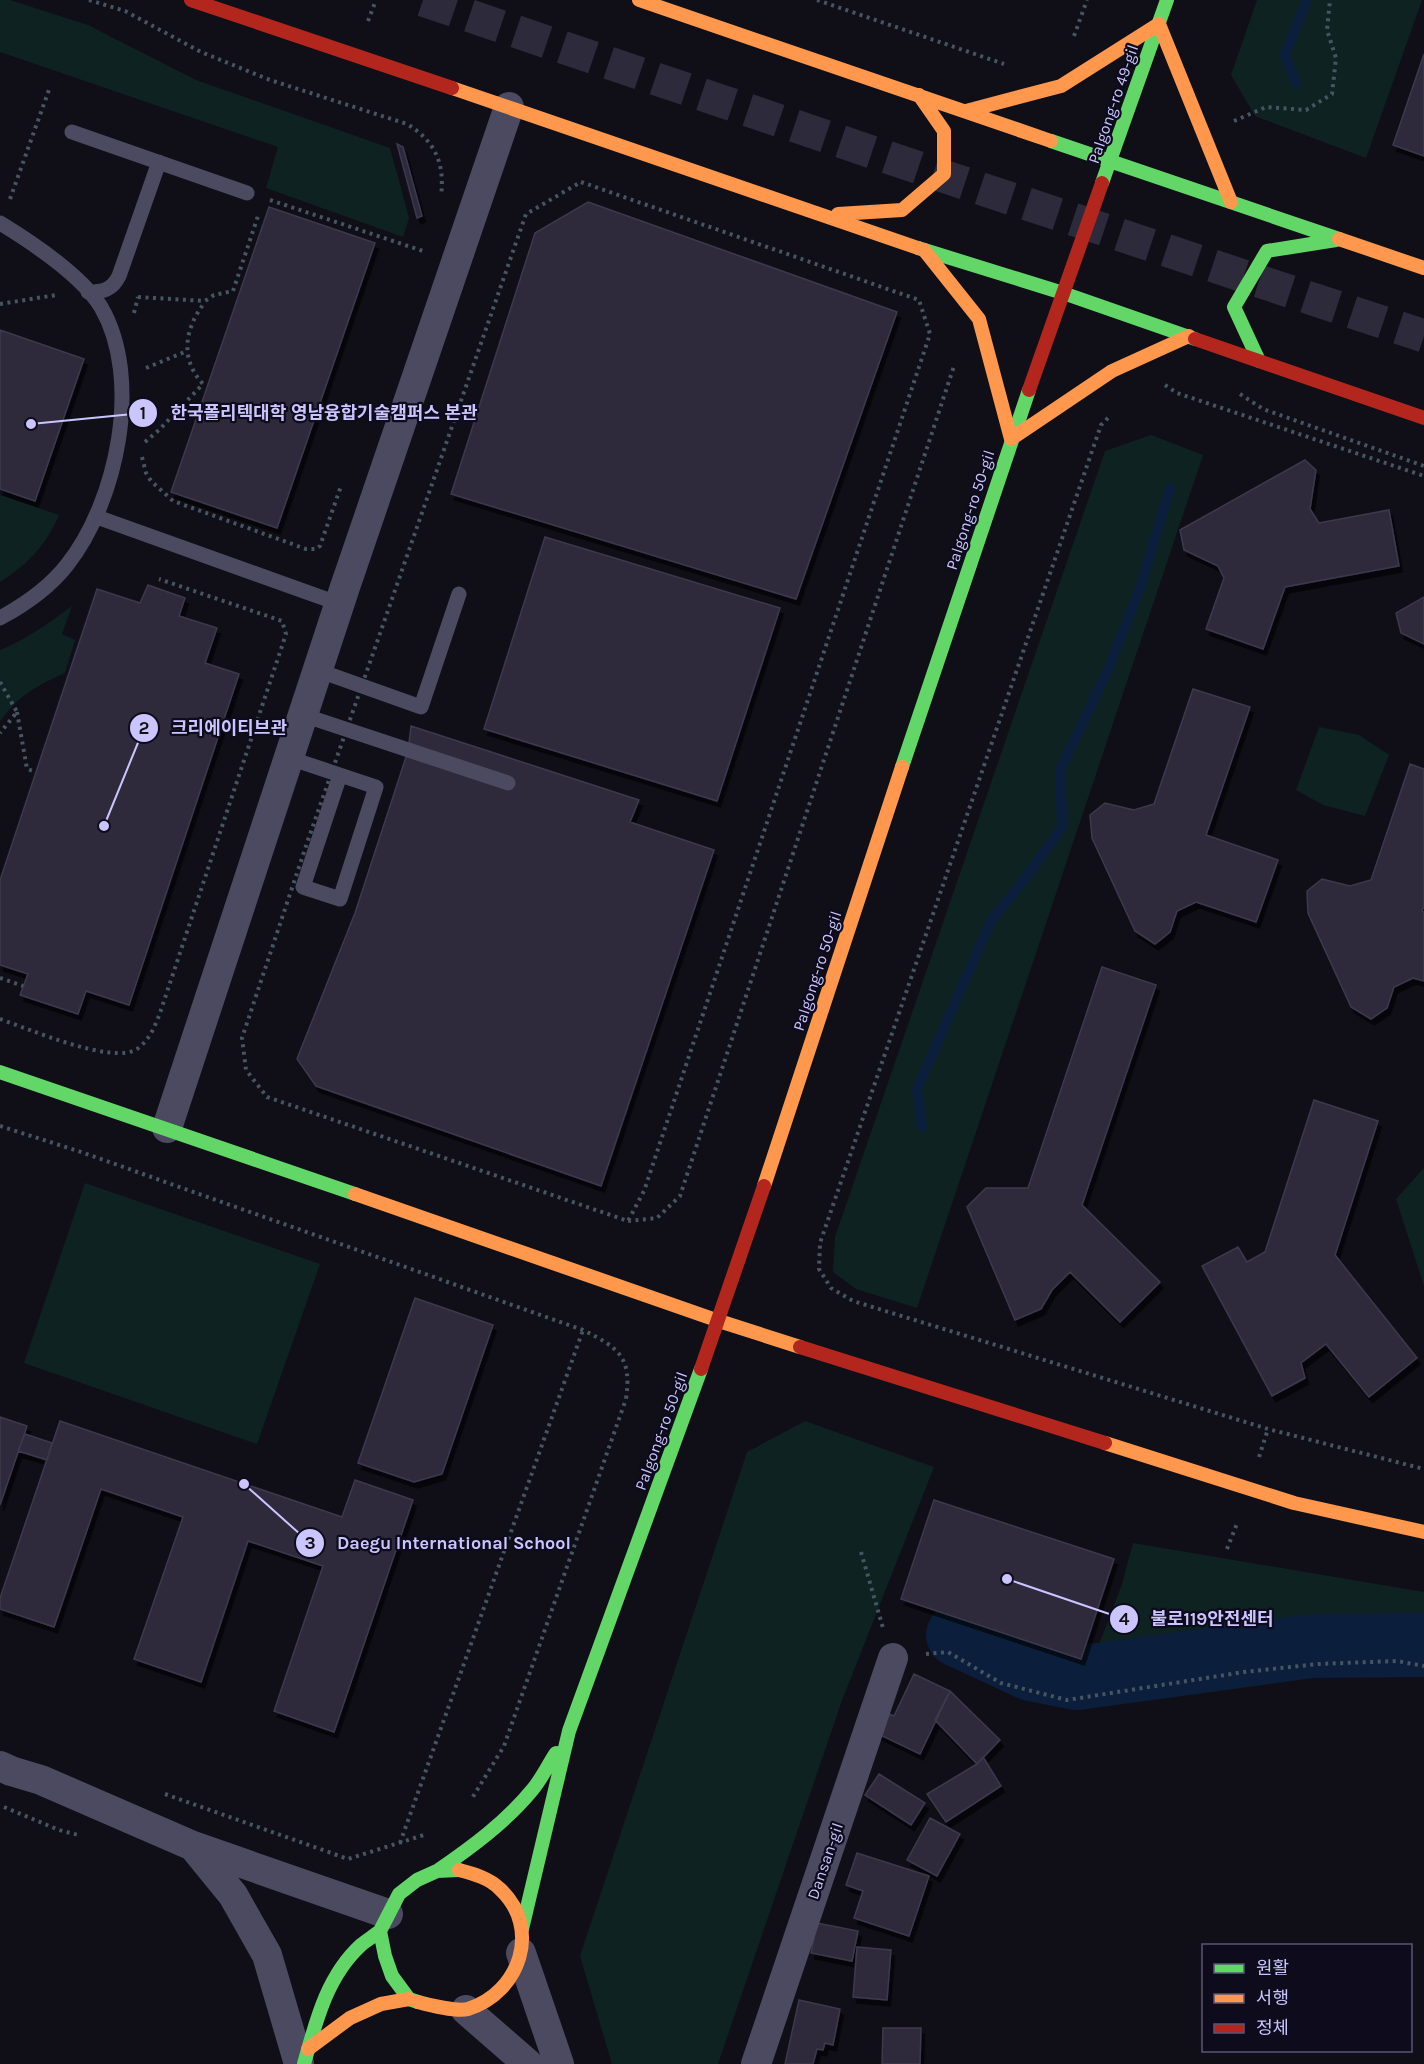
<svg xmlns="http://www.w3.org/2000/svg" width="1424" height="2064" viewBox="0 0 1424 2064" font-family="Karla,'Noto Sans KR',sans-serif">
  <defs>
    <filter id="shadow"><feDropShadow dx="3.5" dy="6" stdDeviation="0" flood-color="#0009"/></filter>
  </defs>
  <rect width="100%" height="100%" fill="#100f18"/>
  <path fill="#0e2222" d="M0,0h10l78,25 108,55 194,68 19,70 -6,19 -137,-49 12,-41 -278,-95z
    M1257,0h165l-56,158 -111,-42 -24,-41z
    M1151,435l52,20 -286,853 -61,-19 -23,-17 2,-35 270,-786z
    M0,495l59,20c-12,29 -33,51 -59,67z
    M72,606l-10,28 13,6 -10,33c-27,12 -48,23 -65,49v-72c27,-11 49,-27 72,-44z
    M1319,727l40,8 30,20 -24,61 -42,-11 -27,-15z
    M1424,1168v118l-28,-87z
    M85,1183l235,81 -63,180 -233,-81z
    M805,1421l129,46 -93,236 -123,361h-106l-32,-108 167,-504z
    M1133,1543l291,49v41l-95,-6 -237,36 30,-79z"/>
  <g fill="none" stroke-linecap="round" stroke-linejoin="round">
    <path stroke="#0b1e3b" stroke-width="10" d="M1296,83l-11,-29 22,-54
      M922,1127l-5,-38 74,-168 33,-41 38,-53 -2,-57 48,-100 33,-85 29,-97"/>
    <path stroke="#0b1e3b" stroke-width="64" d="M958,1635l73,34 46,9 234,-32 113,-1"/>
  </g>
  <path fill="#2e2b3b" stroke="#3c394d" stroke-width="1.5" filter="url(#shadow)" d="M1424,54v102l-31,-11z
    M397,144l6,3 19,69 -5,2z
    M588,202l309,110 -101,287 -345,-105 84,-261z
    M269,207l106,36 -98,285 -106,-36z
    M0,330l84,29 -49,142 -35,-12z
    M1305,460l11,10 -6,39 9,14 70,-13 10,56 -114,21 -22,62 -57,-20 18,-51 -6,-12 -34,-16 -4,-20z
    M545,537l235,71 -63,193 -233,-72z
    M148,585l37,13 -6,18 38,12 -12,35 34,11 -110,331 -43,-14 -8,23 -58,-19 8,-21 -28,-9v-85l97,-291 43,14z
    M1424,597v47l-23,-11 -5,-20z
    M1193,689l57,18 -44,128 72,25 -22,62 -60,-20 -19,9 -7,21 -15,12 -20,-13 -43,-93 -2,-23 15,-12 29,7 20,-6z
    M411,726l228,74 -9,22 84,28 -113,336 -285,-100 -19,-27 58,-146 53,-162z
    M1410,764l14,5v137l-2,5 2,1v69l-11,-3 -19,9 -7,21 -16,11 -20,-12 -43,-94 -1,-22 15,-12 28,7 21,-6z
    M1102,967l54,18 -74,220 78,77 -40,40 -50,-50 -18,18 -11,19 -26,11 -48,-113 19,-19h42z
    M1314,1100l64,21 -43,134 82,103 -48,39 -43,-53 -25,19 4,15 -33,18 -70,-130 36,-19 9,15 18,-10z
    M415,1298l78,27 -51,149 -28,8 -56,-19z
    M0,1417l27,9 -27,79z
    M60,1421l282,96 13,-37 58,20 -79,232 -60,-21 49,-145 -75,-25 -47,141 -67,-23 49,-142 -82,-28 -47,138 -54,-18v-11z
    M25,1434l27,9 -5,17 -29,-9z
    M934,1500l180,59 -33,100 -180,-60z
    M914,1674l36,17 -30,63 -46,-22 10,-20 10,4z
    M950,1691l50,49 -23,24 -42,-44z
    M983,1757l18,29 -55,36 -19,-28 50,-30z
    M879,1774l46,29 -14,22 -46,-30z
    M930,1818l30,16 -23,42 -30,-16z
    M857,1853l72,23 -20,60 -55,-18 9,-27 -17,-6z
    M817,1923l41,8 -6,30 -41,-8z
    M857,1947l34,3 -4,50 -34,-3z
    M799,2000l41,9 -7,36 -8,-2 -2,7 -6,-1 -4,15h-28z
    M883,2028h38l-1,36h-38z"/>
  <g fill="none" stroke-linecap="round" stroke-linejoin="round">
    <path stroke="#2c2a3b" stroke-width="33" stroke-dasharray="33 16" stroke-linecap="butt" d="M423,0l508,172 493,164"/>
    <path stroke="#465561" stroke-width="4" stroke-dasharray="3 4.5" stroke-linecap="butt" d="M89,0l36,11 76,41 69,28 137,44c28,17 38,39 34,72
      M817,0l187,64
      M368,21l8,-21
      M1074,36l13,-36
      M1234,121l32,-14 40,3 26,-16 4,-36 -9,-28 3,-30
      M581,182l338,118 11,34 -286,857 -16,30 -361,-124 -21,-27 -4,-32 64,-192 220,-632z
      M10,199l40,-112
      M270,200l153,51
      M138,297l67,4 9,-6 19,-4 25,-75
      M0,304l56,-9
      M134,313l4,-16
      M146,368l41,-17
      M1165,385l12,8 247,83
      M1240,394l23,15 161,57
      M1108,418l-7,7 -281,818 -1,26 12,19 22,13 415,128 156,40
      M145,442l14,-12 44,-46c-24,-26 -18,-56 2,-82
      M142,457l4,16 5,8 22,20 133,48h10l4,-3 21,-60
      M0,682l17,30 -17,21
      M17,712l10,57 9,3
      M0,978l23,8
      M0,1019c29,10 112,46 137,30 13,-9 19,-25 24,-39l125,-376 -4,-13 -123,-42
      M0,1126l78,25 505,179c36,18 49,27 43,69l-122,347 -33,54
      M628,1221l29,-3 23,-22 274,-830
      M1259,1457l9,-28
      M1227,1549l11,-28
      M861,1552l22,76
      M926,1654l22,-2 53,31 66,17 177,-28 74,-8 79,-3 27,5
      M165,1794l183,65 76,-24
      M4,1807l55,23 19,5
      M400,1843l183,-513"/>
    <path stroke="#4b4a61" stroke-width="15" d="M72,132l175,61
      M0,223c31,19 82,53 101,84 42,72 16,195 -34,258 -18,23 -41,39 -67,53
      M88,292c15,0 24,-2 31,-16l40,-114
      M97,517l243,87
      M317,670l104,37 38,-113
      M303,715l205,68
      M289,758l51,17 -37,112 37,12 36,-112 -36,-12"/>
    <path stroke="#4b4a61" stroke-width="30" d="M167,1128l177,-538 165,-483
      M0,1766l11,5 30,9 152,66 195,68
      M193,1846l40,49 34,60 32,109
      M521,1953l38,111
      M466,2010l62,54
      M756,2064l137,-406"/>
    <path stroke="#63d668" stroke-width="14" d="M1051,141l288,98
      M1102,183l65,-183
      M918,248l145,45 132,46
      M1259,361l-25,-54 33,-56 69,-11
      M902,767l127,-377
      M0,1072l355,122
      M437,1871c35,-24 69,-49 96,-82 9,-11 15,-24 23,-36
      M522,1929l47,-198 132,-362
      M418,2002l-9,-3 -17,-23 -7,-20 -5,-25 19,-37 18,-14 20,-9 22,-1
      M304,2064c12,-43 23,-88 57,-119 6,-5 13,-9 19,-14"/>
    <path stroke="#ff974d" stroke-width="14" d="M639,0l412,141
      M452,88l466,160
      M966,111l95,-25 98,-62 72,178
      M838,214l64,-4 42,-36v-43l-25,-36
      M1339,239l85,29
      M924,250l55,69 32,120 101,-68 77,-35
      M764,1186l138,-419
      M355,1194l364,127 81,26
      M1105,1443l189,60 130,29
      M418,2002c11,3 40,10 50,7 52,-16 74,-81 32,-120 -11,-11 -26,-15 -41,-19
      M308,2049l42,-31 31,-14 28,-5"/>
    <path stroke="#b3261e" stroke-width="14" d="M191,0l261,88
      M1195,339l229,79
      M1029,390l73,-207
      M800,1347l305,96
      M701,1369l63,-183"/>
  </g>
  <g text-anchor="middle" dominant-baseline="central" stroke-width="4.5" stroke-linejoin="round" paint-order="stroke">
    <g font-size="16" fill="#cbc5ff" stroke="#0d0b1c">
      <text transform="translate(1113 104) rotate(-71)">Palgong-ro 49-gil</text>
      <text transform="translate(970 510) rotate(-72)">Palgong-ro 50-gil</text>
      <text transform="translate(817 971) rotate(-72)">Palgong-ro 50-gil</text>
      <text transform="translate(661 1431) rotate(-70)">Palgong-ro 50-gil</text>
      <text transform="translate(825 1861) rotate(-71)">Dansan-gil</text>
    </g>
  </g>
  <path fill="none" stroke="#cbc5ff" stroke-width="2" d="M31 424L143 413M104 826L144 728M244 1484L310 1543M1007 1579L1124 1619"/>
  <g fill="#cbc5ff" stroke="#0d0b1c" stroke-width="2">
    <circle cx="31" cy="424" r="6"/>
    <circle cx="104" cy="826" r="6"/>
    <circle cx="244" cy="1484" r="6"/>
    <circle cx="1007" cy="1579" r="6"/>
    <circle cx="143" cy="413" r="15"/>
    <circle cx="144" cy="728" r="15"/>
    <circle cx="310" cy="1543" r="15"/>
    <circle cx="1124" cy="1619" r="15"/>
  </g>
  <g font-size="18" text-anchor="middle" font-weight="bold" fill="#111">
    <text x="143" y="419">1</text>
    <text x="144" y="734">2</text>
    <text x="310" y="1549">3</text>
    <text x="1124" y="1625">4</text>
  </g>
  <g font-size="18" text-anchor="middle" font-weight="bold" fill="#cbc5ff" stroke="#0d0b1c" stroke-width="4.5" stroke-linejoin="round" paint-order="stroke">
    <text x="324" y="419">한국폴리텍대학 영남융합기술캠퍼스 본관</text>
    <text x="229" y="734">크리에이티브관</text>
    <text x="454" y="1549">Daegu International School</text>
    <text x="1212" y="1625">불로119안전센터</text>
  </g>
  <rect x="1202" y="1944" width="210" height="108" fill="#0d0b1c" stroke="#595577" stroke-width="1.5"/>
  <rect x="1214" y="1964" width="30" height="9" fill="#63d668" stroke="#595577" stroke-width="1.5"/>
  <text x="1256" y="1974" font-size="18" fill="#cbc5ff">원활</text>
  <rect x="1214" y="1994" width="30" height="9" fill="#ff974d" stroke="#595577" stroke-width="1.5"/>
  <text x="1256" y="2004" font-size="18" fill="#cbc5ff">서행</text>
  <rect x="1214" y="2024" width="30" height="9" fill="#b3261e" stroke="#595577" stroke-width="1.5"/>
  <text x="1256" y="2034" font-size="18" fill="#cbc5ff">정체</text>
</svg>
